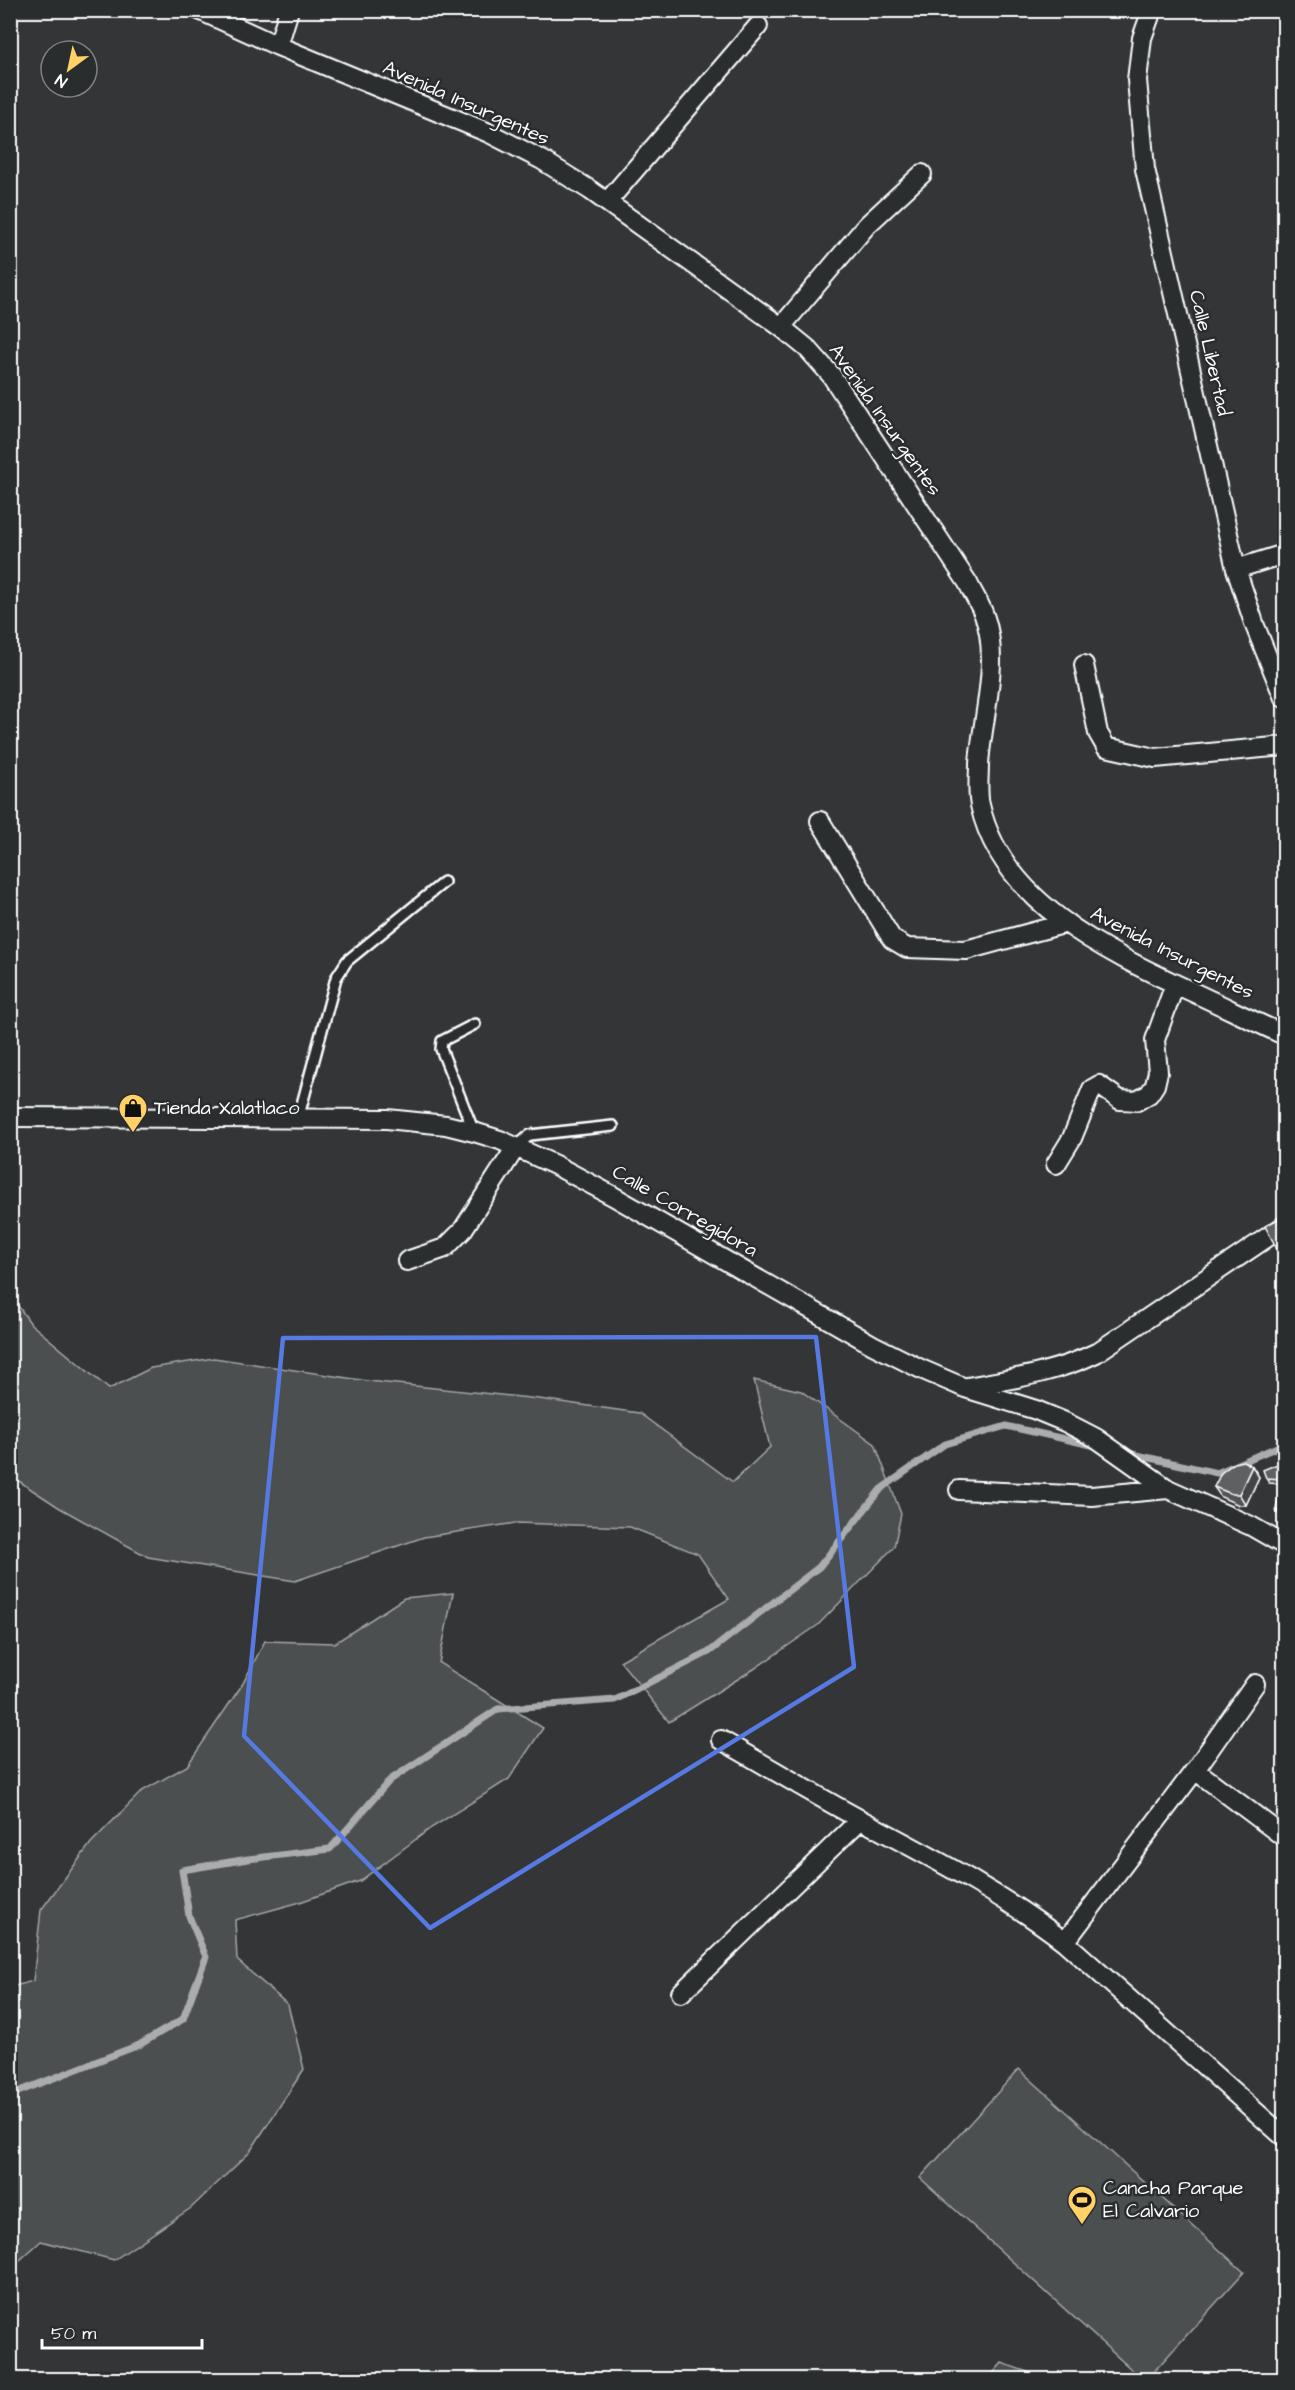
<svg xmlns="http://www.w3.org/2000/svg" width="1295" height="2390" viewBox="0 0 1295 2390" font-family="'Architects Daughter',sans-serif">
  <rect width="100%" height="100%" fill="#333536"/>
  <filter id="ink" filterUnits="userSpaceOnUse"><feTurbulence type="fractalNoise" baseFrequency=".0167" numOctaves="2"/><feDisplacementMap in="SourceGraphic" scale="12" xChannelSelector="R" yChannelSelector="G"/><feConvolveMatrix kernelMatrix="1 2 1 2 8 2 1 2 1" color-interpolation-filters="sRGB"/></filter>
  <g filter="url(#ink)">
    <path fill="#4c4f50" stroke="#a6a7a8" stroke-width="1.5" d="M11,1296l20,28 78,65 42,-21 63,-10 154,23 171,18 100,14 94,69 37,-35 -16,-67 47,11 74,53 26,70 -7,33 -76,78 -64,44 -85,53 -49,-61 109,-62 -31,-45 -68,-27 -114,-4 -92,14 -129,44 -147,-24 -88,-49 -49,-32z
      M453,1593l-14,70 104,65 -34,51 -78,49 -71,53 -63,22 -62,17 2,40 51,45 16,64 -55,84 -58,55 -77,52 -73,-19 -30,27v-281l22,-6 8,-71 50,-67 51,-52 45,-25 55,-81 23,-44 70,2 69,-45z
      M1019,2069l225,203 -97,107h-5l-222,-201z
      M1002,2363l45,16h-59z"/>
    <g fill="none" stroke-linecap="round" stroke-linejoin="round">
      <path stroke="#abacad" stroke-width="7" d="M1128,1453l89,20 67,-29
        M10,2095l129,-50 44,-26 23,-62 -17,-41 -7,-46 66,-11 82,-10 60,-69 108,-71 117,-9 94,-48 110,-85 62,-78 64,-45 61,-18 90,20"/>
      <g stroke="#fff" stroke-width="14">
        <path id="service" d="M298,1119l38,-141 11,-17 97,-79
          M474,1132l-33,-83 1,-8 33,-17
          M516,1147l14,-12 83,-9"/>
      </g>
      <g stroke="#fff" stroke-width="22">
        <path id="minor" d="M199,10l79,36 211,87 53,27 48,30 191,137 27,22 23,26 137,208c5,11 12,21 16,32 17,45 -2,103 -5,149 0,12 -2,29 1,41 21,96 125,146 206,184 33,15 65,31 98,46
          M1152,10l-10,28 -5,42 8,89 91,400 19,57 29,72
          M278,46l11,-36
          M607,202l151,-176
          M781,327l86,-102 55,-51
          M1236,569l48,-15
          M1084,665l14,68 8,14 49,11 129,-12
          M820,821l72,118 15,9 59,2 101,-27
          M10,1117l377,2 59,6 28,7 26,8 55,25 58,31 260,149 48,24 44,19 71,22 29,12 31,16 72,51 83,37 33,19
          M1056,1164l16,-26 20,-49 7,-4 21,15 17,1 12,-7 6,-9 3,-13 -3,-32 20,-56
          M407,1261l38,-13 17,-17 54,-84
          M967,1387c45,-8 88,-14 129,-34l188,-127
          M959,1490l133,6 76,-7
          M721,1740c48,27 95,56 144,82 69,37 138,72 200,120l219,195
          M1195,1770l89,67
          M1065,1942l130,-172 60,-86
          M681,1993l179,-173"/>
      </g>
      <use href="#service" stroke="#2a2d2e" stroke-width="9"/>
      <use href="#minor" stroke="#2a2d2e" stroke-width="18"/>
    </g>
    <path fill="#525354" stroke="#fff" stroke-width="1.5" d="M1284,1216v45l-5,-8z
      M1284,1453v45l-3,-5 1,-9 -13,-1 -3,-5 16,-16z
      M1252,1466l7,11 -13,28h-7l-18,-8 -7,-10z
      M1284,1500v16h-4l-4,-6z"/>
    <path fill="#424445" stroke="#fff" stroke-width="1.5" d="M1252,1466l7,11 -13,28 -7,-11z"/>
    <path fill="#5f6162" stroke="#fff" stroke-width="1.5" d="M1284,1216v34l-5,3 -14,-27z
      M1284,1453v11l-5,-9z
      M1243,1461l9,5 -13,28h-7l-18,-7 7,-14 13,-10z
      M1282,1462l2,5 -1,5h1v22l-3,-1 1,-14 -16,-1 -3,-8z
      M1278,1499l6,1v12l-8,-2z"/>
  </g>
  <path fill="none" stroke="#567ae2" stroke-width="4.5" stroke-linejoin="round" d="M816,1337l38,330 -424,261 -186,-192 39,-398z"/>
  <defs>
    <g id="shop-pin" transform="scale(1.5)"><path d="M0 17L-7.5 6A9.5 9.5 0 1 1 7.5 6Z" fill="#ffd166" stroke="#2a2d2e"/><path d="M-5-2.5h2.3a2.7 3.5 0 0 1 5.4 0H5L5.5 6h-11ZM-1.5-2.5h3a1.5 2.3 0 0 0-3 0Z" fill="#111"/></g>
    <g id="stadium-pin" transform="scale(1.5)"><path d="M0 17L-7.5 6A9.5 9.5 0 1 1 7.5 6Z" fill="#ffd166" stroke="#2a2d2e"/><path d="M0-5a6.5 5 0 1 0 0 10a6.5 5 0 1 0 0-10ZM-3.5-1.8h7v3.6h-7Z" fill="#111"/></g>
  </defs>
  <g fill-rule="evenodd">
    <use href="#shop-pin" x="133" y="1108"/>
    <use href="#stadium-pin" x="1082" y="2200"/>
  </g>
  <g text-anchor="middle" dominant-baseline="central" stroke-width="5" stroke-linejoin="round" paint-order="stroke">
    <g font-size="20" fill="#fff" stroke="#2a2d2e">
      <text transform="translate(466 103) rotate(24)">Avenida Insurgentes</text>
      <text transform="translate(1210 353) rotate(77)">Calle Libertad</text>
      <text transform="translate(885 420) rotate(55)">Avenida Insurgentes</text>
      <text transform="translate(1172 953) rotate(27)">Avenida Insurgentes</text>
      <text transform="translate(685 1211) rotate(30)">Calle Corregidora</text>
    </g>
    <g font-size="20" fill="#fff" stroke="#2a2d2e" text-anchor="start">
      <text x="154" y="1108">Tienda Xalatlaco</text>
      <text x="1103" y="2188">Cancha Parque<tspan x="1103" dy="23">El Calvario</tspan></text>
    </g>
  </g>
  <rect width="1295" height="2390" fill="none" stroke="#2a2d2e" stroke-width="36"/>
  <rect x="18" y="18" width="1259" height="2354" fill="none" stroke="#fff" stroke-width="2" filter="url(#ink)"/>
  <g transform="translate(69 69) rotate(213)"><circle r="28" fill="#2a2d2e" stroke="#7f8182" stroke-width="1.5"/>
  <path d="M0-4.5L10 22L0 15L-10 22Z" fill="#ffd166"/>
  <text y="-9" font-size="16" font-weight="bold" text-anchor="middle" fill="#ffffff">N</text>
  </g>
  <path d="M42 2339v9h160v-9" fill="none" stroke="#ffffff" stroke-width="3"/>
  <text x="51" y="2339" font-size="18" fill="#ffffff" stroke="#2a2d2e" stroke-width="4.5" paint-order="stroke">50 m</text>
</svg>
